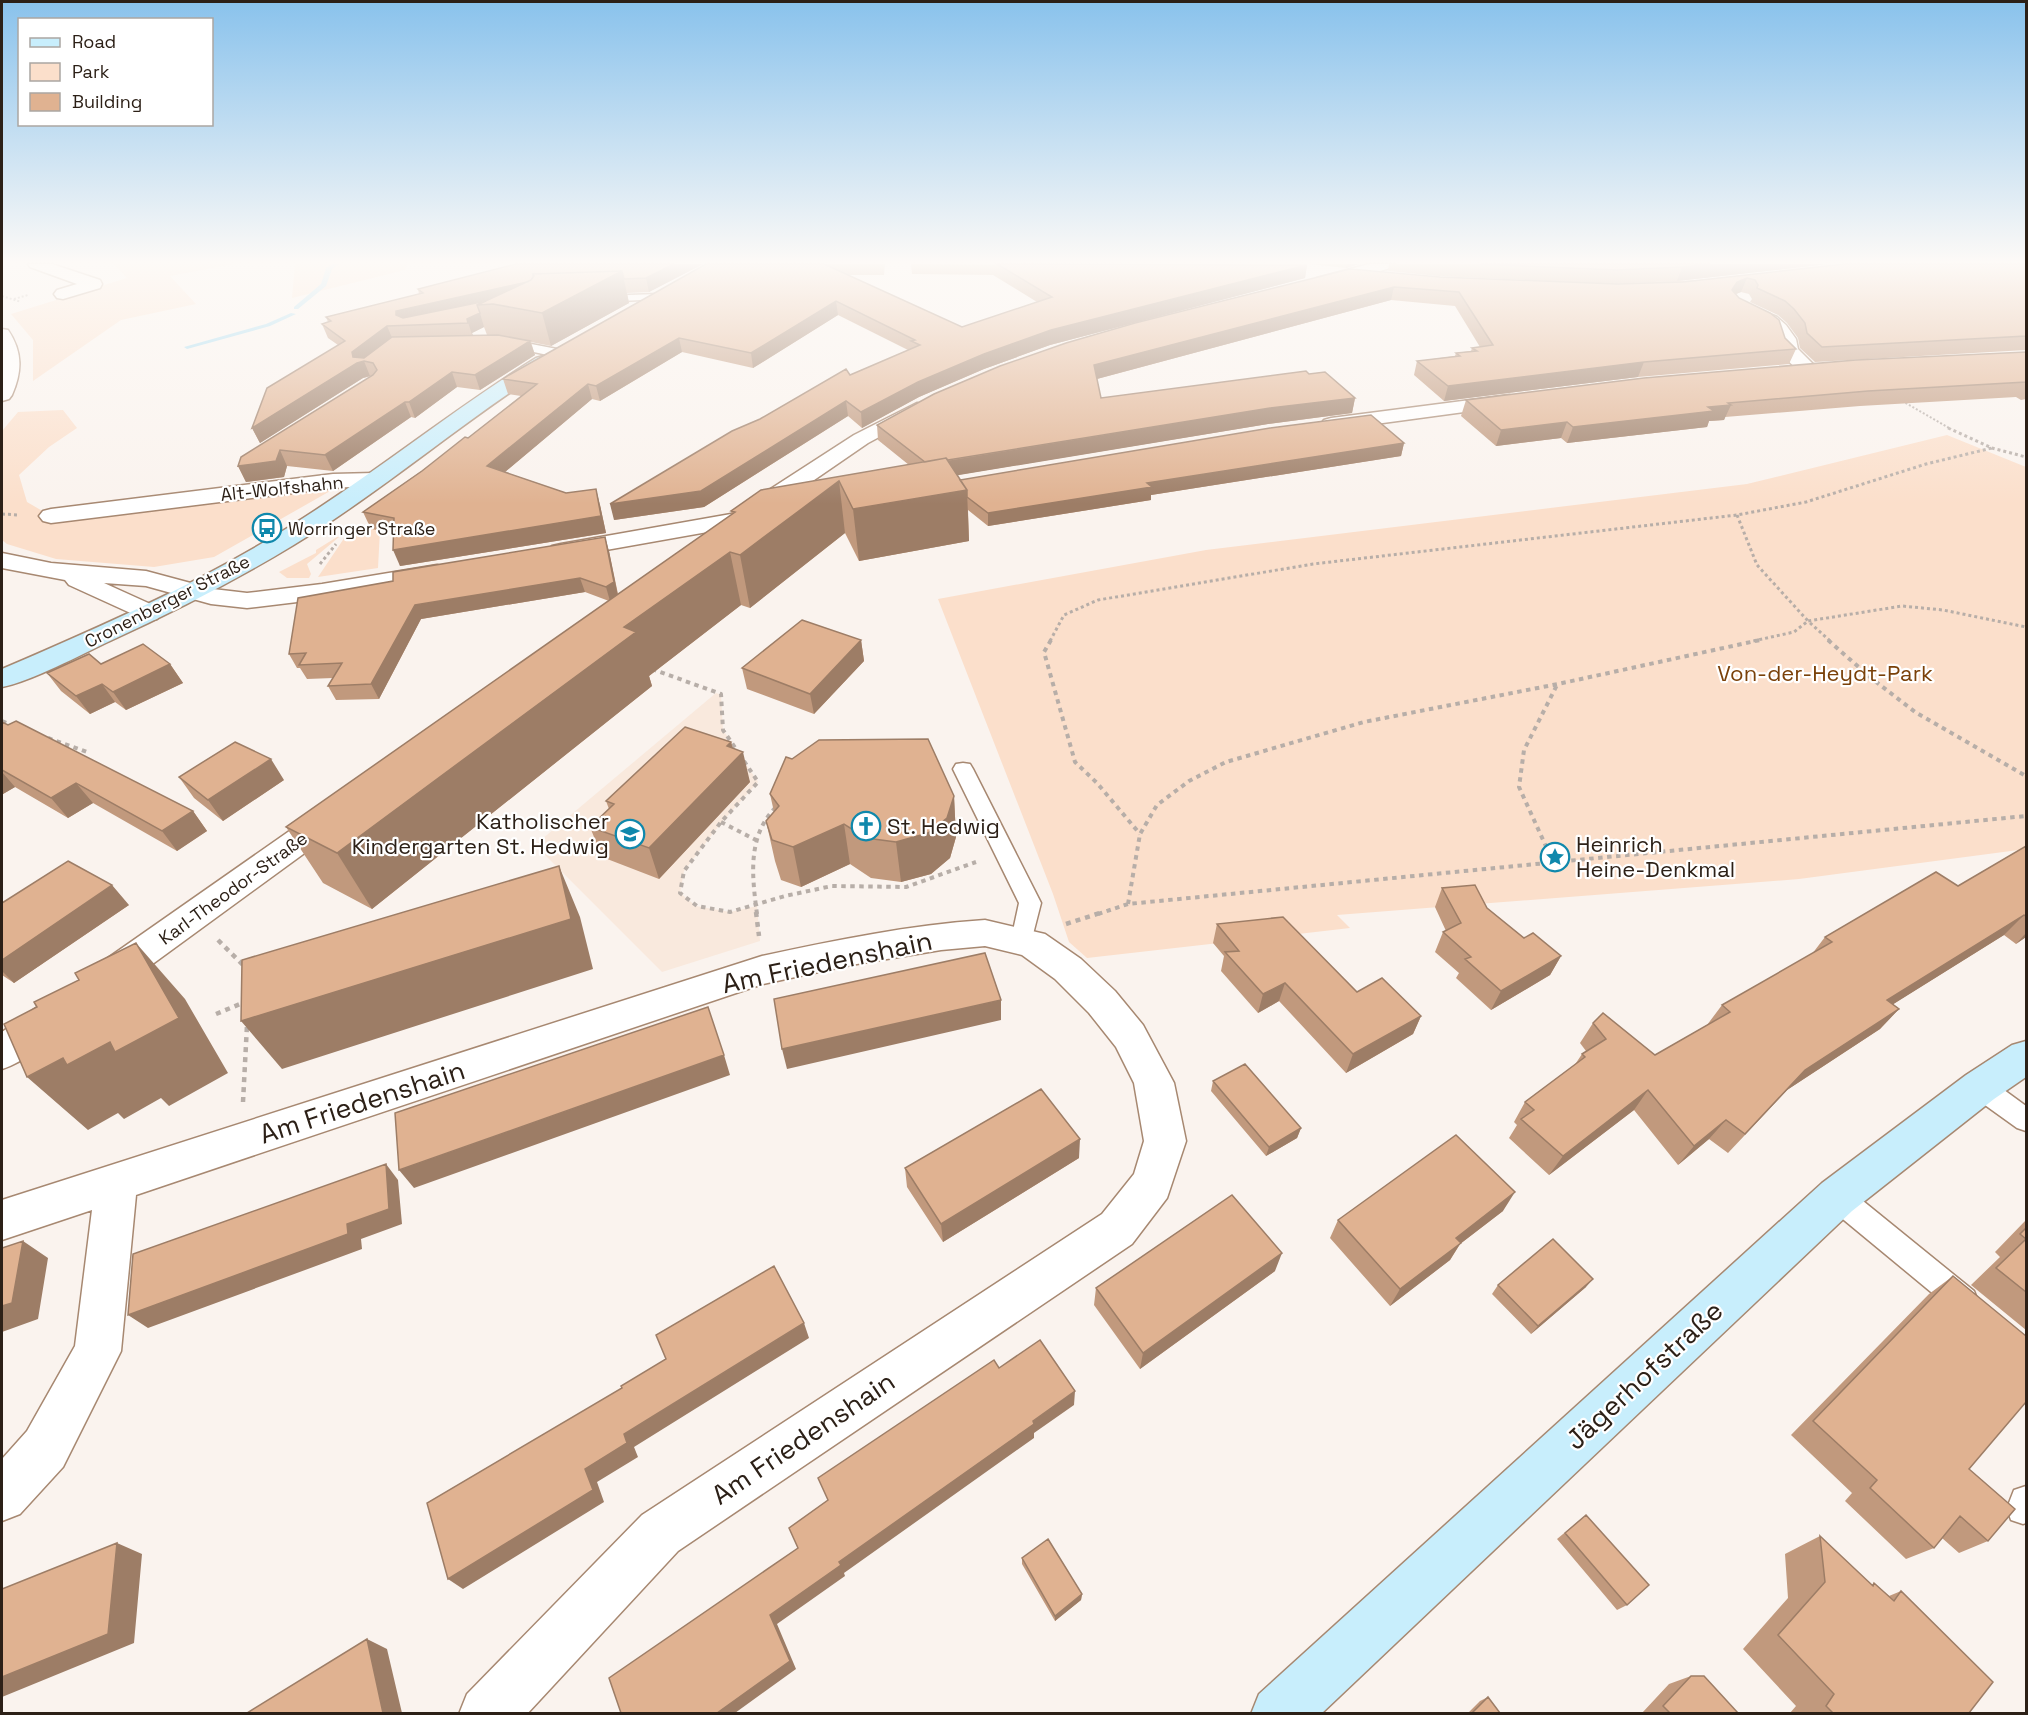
<svg xmlns="http://www.w3.org/2000/svg" width="2028" height="1715" viewBox="0 0 2028 1715" font-family="'Space Grotesk',sans-serif">
  <rect width="100%" height="100%" fill="#faf3ee"/>
  <path fill="#f9e9dd" d="M716,693l5,2 2,35 35,52 -37,41 -37,48 -4,22 16,13 34,6 27,-6 3,35 -98,31 -127,-127z"/>
  <path fill="#fbdfcb" d="M114,264h120l-64,12 26,28 -75,16 -88,61v-41l-22,-26 116,-36z
    M295,264h112l-2,6 -113,28z
    M63,410l14,18 -28,19 -30,28 8,27 24,14 288,-30 -125,71 -60,10 -98,-8 -49,-15 -5,-4v-109l16,-19z
    M1947,435l79,32v382l-227,30 -462,36 13,13 -263,30 -18,-16 -16,-48 -115,-295 268,-49 541,-66z
    M353,525l27,5 -2,38 -60,9z
    M337,537h2l-32,27 4,10 -2,4h-22l-8,-6 37,-19v-3z"/>
  <g fill="none" stroke-linecap="round" stroke-linejoin="round">
    <path fill="#9cd8f1" fill-rule="evenodd" d="M332,264h7l-7,5 -6,17 -28,23h-4v-2l27,-23 5,-16z
      M291,313l5,1 -26,12 -83,23 -3,-2 82,-23z"/>
    <g stroke="#a78871" stroke-width="3">
      <path id="service" d="M658,294l5,3 -1,2 -62,3 -5,-3 5,-3z
        M505,339l52,10 6,4 -6,4 -56,-12v-4z
        M963,763l7,1 3,5 68,134 -11,43 -8,3 -8,-3 -3,-6 8,-37 -66,-134 3,-5z
        M1980,1076l9,3 37,27v25l-9,-3 -46,-33 -4,-8 4,-8z
        M1837,1184l10,4 127,103 4,10 -4,10 -10,4 -10,-4 -127,-105 -4,-9 4,-9z
        M2026,1486v37l-3,1 -12,-4 -4,-12 7,-18z"/>
    </g>
    <g stroke="#a78871" stroke-width="3">
      <path id="minor" d="M28,264h24l48,16 2,4 -2,4 -37,11 -6,-1 -3,-4 3,-4 20,-6 -47,-17z
        M1369,264h27l-2,3 -71,20 -8,-5 2,-4z
        M1747,305l30,12 9,8 10,14 2,10 22,22 -3,4h-14l-21,-20 -8,-22 -9,-8 -24,-11 -3,-4 3,-4z
        M2,329l6,1c15,22 14,42 4,65l-3,4 -7,2z
        M1509,395l7,2 3,4 -3,4 -185,25 -7,-2 -3,-4 3,-4 7,-2z
        M917,403l7,2 3,4 -3,4 -56,30 -99,68 5,5 -4,5 -209,37 -9,-2 -3,-5 3,-5 9,-2 187,-33 -3,-3 4,-5 105,-68z
        M374,473l8,2 3,5 -3,5 -49,3 -282,35 -8,-2 -4,-5 4,-5 8,-2 282,-35z
        M2,553l49,10 95,8 67,18 34,4 75,-9 115,-19 9,2 3,5 -3,5 -9,2 -115,20 -75,9 -36,-4 -65,-18 -42,-3 53,24 4,6 -4,6 -9,2 -79,-36 -4,-5 -63,-12z
        M332,806l11,3 5,8 -5,8 -222,162 -13,4 -13,-4 -5,-10 5,-10 226,-158z
        M985,920l60,14 36,25 34,32 28,34 31,58 12,58 -19,57 -35,46 -454,307 -151,163h-68l8,-20 175,-179 460,-301 32,-40 10,-33 -10,-58 -18,-36 -27,-34 -34,-34 -33,-24 -37,-9 -44,4 -90,15 -88,19 -627,211 -15,156 -58,116 -43,47 -18,7v-62l25,-28 48,-85 17,-136 -90,30v-40l760,-244c74,-16 148,-31 223,-36z
        M49,1004l13,4 6,11c-10,19 -46,44 -66,50v-37l34,-24z"/>
    </g>
    <g stroke="#a78871" stroke-width="3">
      <path id="secondary" d="M543,356l7,2 2,4 -2,4c-76,48 -145,106 -220,156 -70,46 -144,84 -220,119 -30,14 -78,40 -108,46v-18c93,-40 187,-81 274,-134 90,-54 171,-122 260,-177z
        M2026,1041v36l-32,22 -142,112 -531,503h-70l8,-20 563,-511 144,-108 46,-30z"/>
    </g>
    <path stroke="#b7aea8" stroke-width="2" stroke-dasharray="2 2" stroke-linecap="butt" d="M2,296l19,6
      M14,299l14,-4
      M1902,401l49,28"/>
    <path stroke="#b7aea8" stroke-width="3" stroke-dasharray="3 3" stroke-linecap="butt" d="M1948,428l44,20 34,9
      M2,514l17,1
      M1737,515l20,50 51,56 -14,11 -41,9
      M320,564l16,-20
      M1050,641l14,-26 34,-15 215,-36 424,-49 69,-13 120,-38 66,-16
      M1830,641l-22,-20 94,-15 41,4 83,17"/>
    <path stroke="#b7aea8" stroke-width="4" stroke-dasharray="4.5 4.5" stroke-linecap="butt" d="M1051,640l-7,12 31,110 22,21 43,51
      M1828,640l43,38 44,34 111,64
      M652,669l69,25 2,36 15,22
      M2,721l11,5
      M48,738l42,15
      M744,761l14,21 -37,40 -37,49 -4,22 17,13 33,6 55,-16 47,-10 74,1 70,-25
      M721,822l35,18
      M1554,864l-35,-77 5,-37 33,-65
      M1128,904l12,-70 17,-29 32,-24 37,-19 138,-40 194,-38 202,-44
      M757,914c-5,-38 -10,-78 19,-107
      M1098,914l30,-10 898,-88"/>
    <path stroke="#b7aea8" stroke-width="4.5" stroke-dasharray="5 5" stroke-linecap="butt" d="M756,912l3,24
      M1066,924l37,-12
      M218,940l26,26
      M216,1014l29,-12
      M243,1102l4,-77"/>
    <use href="#service" fill="#fff" fill-rule="evenodd"/>
    <use href="#minor" fill="#fff" fill-rule="evenodd"/>
    <use href="#secondary" fill="#c8eefc" fill-rule="evenodd"/>
  </g>
  <path fill="#c1997d" fill-rule="evenodd" d="M703,264l-54,28 -22,1 2,10 -78,43 -20,-4 4,13 -55,35 -23,-3 -42,31 -4,-1 -78,54 -46,-5 -3,11 -38,5 -8,-16 133,-90 -8,2 -103,65 -8,-15 86,-83 -10,-7 -6,-14 6,-2 -2,-5 93,-23 -1,-5zM484,327l3,8h-14l-1,-2z
    M706,264h179l-1,11h-37l115,52 75,-25 -44,-27 -81,-1 -1,-10 396,1 -2,13 -255,67 -66,24 -65,28 -57,31 -14,-12 -144,91 -90,13 146,-101 90,-44 58,-25 -70,-35 -85,53 -71,-16 -82,49 -8,-2 -87,73 95,33 6,28 -206,33 -6,-33 -23,-4 -8,-17 105,-74 53,-42 -13,-2 -5,-15z
    M1309,264h50l-13,4z
    M1389,264h439l-151,17 -65,3 -175,-8 -49,-5z
    M2026,264v86l-211,12 -15,-14 -2,-10 -11,-15 -9,-8 -28,-13 2,-3 -3,-5 -8,-2 -5,2 3,4 46,40 11,11 -7,15 -151,13 -194,24 -30,-26 3,-14 38,-5 1,-3 15,-2 1,-3 8,-1 -25,-41 -64,-6 -294,79 4,19 208,-24 46,24 -3,15 -84,11 -311,51 3,5 444,-37 -3,13 -250,39v5l-163,26 -20,-16 1,31 -110,20 -14,-28 -95,75 -9,-3 -92,71 3,10 -280,223 -49,-26 -37,-56 323,-226 -24,-9 -164,27 -42,80 -43,1 -8,-14 5,-8 -26,1 -7,-11h-3l-8,-14 320,-103 9,43 114,-79 -1,-4 30,-21 148,-25 -31,-25 -1,-15 123,-59 440,-89 177,7z
    M2026,352v47l-5,1 -5,-3 -156,9 -135,11 -1,3 -15,1 -2,6 -140,16 -6,-5 -65,8 -35,-30 5,-16z
    M861,640l3,21 -50,53 -67,-25 -5,-21z
    M101,664h69l13,19 -57,27 -11,-8 -25,12 -29,-23 -14,-18z
    M2,722l191,89 14,20 -30,20 -84,-48 -25,15 -53,-31 -12,7 -1,-1z
    M731,742l2,6 17,34 -91,97 -57,-22 -12,-30 19,-18 -3,-8z
    M792,759l162,37 2,41 -6,21 -19,16 -30,8 -30,-4 -21,-14 -49,23 -20,-7 -6,-19 -9,-40 8,-9 -4,-18z
    M179,777l105,3 -61,41 -29,-23z
    M2026,846v91l-10,7 -12,-9 -111,69 6,5 -19,20 -93,61 -59,63 -19,-14 -31,26 -44,-55 -85,65 -40,-37 8,-13 -3,-3 11,-20 49,-36 8,-12 4,-3 -6,-8 13,-20 62,32 52,-30 15,-20 90,-51 13,-17 133,-51z
    M1442,888l45,20 37,30 37,18 -11,19 -59,35 -35,-32 3,-5 -24,-21 8,-20 3,-1 -11,-24z
    M2,903l127,2 -115,78 -12,-8z
    M1217,924l140,68 64,24 -8,18 -67,39 -67,-72 -21,12 -37,-42 3,-15 -11,-13z
    M1213,1081l88,47 -4,10 -31,18 -55,-65z
    M1079,1158l-136,84 -36,-55 -2,-19z
    M1503,1211l-43,33 -10,16 -60,46 -60,-68 8,-18z
    M2026,1220v110l-55,-45 29,-28 -5,-5z
    M1275,1271l-135,98 -46,-64 2,-17z
    M1953,1276l16,193 19,72 -29,12 -17,-15 -8,10 -28,11 -61,-58 7,-8 -61,-58 138,-141z
    M1498,1285l88,2 -55,47 -39,-40z
    M1586,1515l41,90 -10,5 -60,-71z
    M1820,1536l51,49 3,-2 15,13 12,-5 68,122h-179l6,-7 -53,-57 45,-51 -3,-44z
    M1022,1558l60,36 -1,6 -26,21 -33,-57z
    M1691,1676l47,37h-96l27,-29z
    M1488,1697l12,16h-32l12,-12z"/>
  <path fill="#9d7d66" d="M674,264h29l-54,28 -3,-14z
    M1347,264h12l-13,4z
    M1711,264h117l-151,17 5,-14z
    M1307,265l-2,13 -255,67 -66,24 -65,28 -57,31 -1,-16 57,-30 66,-28 67,-24z
    M622,271l7,32 -78,43 -9,-33z
    M1747,278l-6,14 -10,4 1,-6 5,-8z
    M527,282l-25,20 -25,3 -76,20 -5,-10v-4z
    M1394,287l-3,13 -298,80 1,-15z
    M836,301l2,14 -85,53 -2,-15z
    M480,313l4,14 -12,6 1,5 -6,-19z
    M387,326l6,14 -29,21 6,15 -7,2 -103,65 -8,-15 101,-71 -1,-5z
    M679,338l3,14 -82,49 -4,-15z
    M530,341l5,14 -55,35 -5,-15z
    M1644,362l-6,15 -194,24 4,-15z
    M452,372l5,15 -42,31 -6,-16z
    M588,384l4,15 -99,83 -6,-16z
    M1355,398l-3,15 -84,11 -339,56 -1,-16 342,-56z
    M846,401l2,15 -144,91 -90,13 -4,-16z
    M405,402l6,15 -78,54 -8,-16z
    M1731,405l-7,15 -15,1 -2,6 -140,16 6,-16 135,-20z
    M1567,422l-6,16 -65,8 5,-16z
    M1404,443l-3,13 -250,39v5l-163,26v-13l159,-30z
    M280,450l7,16 -3,11 -38,5 -8,-16z
    M839,481l6,52 -95,75 -10,-53z
    M596,489l4,16 6,28 -206,33 -7,-16z
    M967,490l2,51 -110,20 -6,-52z
    M605,537l4,14 9,45 -8,5 -4,-14z
    M730,552l11,53 -92,71 3,10 -280,223 -35,-56 287,-226z
    M580,578l5,14 -164,27 -42,80 -8,-15 44,-79z
    M861,640l3,21 -50,53 -4,-20z
    M170,664l13,19 -57,27 -13,-18z
    M102,684l13,18 -25,12 -14,-18z
    M731,742l4,17 8,-7 7,30 -91,97 -10,-31 78,-102z
    M271,759l13,21 -61,41 -15,-21z
    M2,772l13,15 -12,7 -1,-2z
    M76,783l17,20 -25,15 -17,-20z
    M954,796l2,41 -6,21 -19,16 -30,8 -5,-40z
    M193,811l14,20 -30,20 -15,-20z
    M844,824l6,40 -49,23 -8,-40z
    M559,866l21,51 13,52 -311,100 -41,-48z
    M112,885l17,20 -115,78 -12,-12v-11z
    M2024,915l-20,20 -136,85 19,-20z
    M2026,933v4l-10,7z
    M136,943l49,56 43,74 -59,33 -8,-8 -37,21 -6,-6 -30,17 -61,-53 36,-19z
    M1561,956l-11,19 -59,35 10,-19z
    M1285,983l-6,18 -21,12 5,-19z
    M1001,1000v20l-214,49 -5,-20z
    M1899,1009l-19,20 -93,61 -59,63 77,-83z
    M1421,1016l-8,18 -67,39 7,-19z
    M724,1055l6,20 -316,113 -15,-18z
    M1648,1090l-14,20 -85,65 14,-19z
    M1726,1120l-17,19 -31,26 16,-19z
    M1301,1128l-4,10 -31,18 3,-9z
    M1080,1139l-1,19 -136,84 -2,-18z
    M386,1164l12,16 4,44 -41,15 1,10 -214,79 -20,-13 219,-91z
    M1515,1192l-12,19 -43,33 -10,16 -60,46 10,-17 56,-51z
    M23,1241l25,17 -10,61 -36,13v-26z
    M1282,1253l-7,18 -135,98 3,-16z
    M1593,1279l-7,8 -55,47 7,-8z
    M804,1323l5,15 -175,109 4,10 -41,25 7,20 -141,87 -15,-10 137,-110 39,-35z
    M1075,1391l-1,14 -40,28v5l-190,135 1,3 -68,48 19,45 -61,44h-18l53,-98 69,-53 194,-141z
    M117,1543l25,11 -8,89 -132,54v-20z
    M1082,1594l-1,6 -26,21v-5z
    M367,1639l20,10 15,64h-19z"/>
  <path fill="#e0b291" stroke="#9d7d66" stroke-width="1.5" d="M516,264h158l-28,14 -22,1 -2,-8 -89,3v3l-2,3 -4,2 -131,29v4l7,3 83,-17 -9,4 3,8 -13,6 1,4 -81,3 -35,26 1,5 11,1 28,-21 106,-2 32,6 -55,34 -23,-3 -43,30h-4l-80,53 -45,-5 -4,11 -38,5 3,-9 132,-82 4,-5 -4,-7 -9,-2 -7,2 -105,65 15,-40 78,-47 -23,-17 9,-3 -5,-4 97,-24 -5,-4z
    M706,264h118l138,63 90,-30 -55,-33 310,1 -256,65 -67,24 -66,28 -57,30 -15,-11 -145,90 -91,13 122,-73 28,-12 86,-50 4,6 70,-30 -9,-4 4,-1 -79,-39 -85,52 -72,-15 -83,48 -8,-2 -101,82 79,27 30,-4 5,27 -208,34 1,-32 -31,-6 59,-41 43,-34 3,1 69,-54 -34,-5 6,-4z
    M1480,264h231l-29,3 -65,3z
    M1844,264h182v72l-204,11 -15,-14 -2,-10 -11,-14 -9,-8 -28,-13 1,-3 -3,-5 -8,-2 -10,4 -5,8 7,8 31,15 9,7 6,18 11,11 -152,13 -196,24 -31,-25 43,-5 -4,-3 21,-2 -5,-3 21,-3 -34,-53 -65,-5 -300,78 7,33 205,-27 3,3 16,-2 30,26 -85,10 -322,52 -2,-2 -21,4 -48,-37 57,-31 66,-28 66,-23 69,-20 215,-54 90,8 177,7 66,-2z
    M622,271l-80,42 -49,-9 -16,1 54,-25 3,-4 -1,-2z
    M2026,352v30l-158,9 -140,12 3,2 -23,2 6,4 -141,16 -6,-5 -66,8 -35,-30 178,-22 212,-18z
    M1371,415l33,28 -257,40 5,4 -164,26 -21,-16v-7l-7,-10 310,-52z
    M946,458l21,32 -114,19 -14,-28 -99,74 -10,-3 -106,75 12,5 -299,221 -51,-26 449,-315 -4,-1 30,-21z
    M605,537l9,45 -8,5 -26,-9 -165,27 -44,79 -43,2 14,-23 -43,2 7,-12 -17,1 9,-56 95,-17v-9z
    M802,620l59,20 -51,54 -68,-26z
    M143,644l27,20 -57,28 -11,-8 -26,12 -29,-23 42,-19 12,10z
    M16,721l177,90 -31,20 -86,-48 -25,15 -49,-28v-48l6,3z
    M685,727l46,15 -4,4 16,6 -94,96 -59,-21 24,-23 -8,-3z
    M928,739l26,57 -7,22 -19,15 -32,9 -30,-4 -22,-14 -51,23 -21,-7 -6,-19 13,-15 -9,-12 16,-37 6,2 27,-19z
    M235,742l36,17 -63,41 -29,-23z
    M2026,846v70l-2,-1 -137,85 12,9 -94,61 -60,64 -19,-14 -32,26 -46,-56 -85,66 -42,-37 13,-9 -9,-8 60,-45 -3,-3 24,-15 -13,-16 10,-10 52,42 75,-43 -8,-7 110,-63 -7,-5 111,-65 22,14z
    M68,861l44,24 -110,75v-57z
    M559,866l12,53 -330,102 1,-61z
    M1475,885l12,23 37,30 9,-5 28,23 -60,35 -36,-32 6,-2 -28,-25 18,-9 -19,-35z
    M1283,917l74,75 25,-14 39,38 -68,38 -68,-71 -22,11 -38,-42 14,-1 -22,-27z
    M136,943l43,75 -64,34 -5,-10 -43,23 -4,-7 -36,19 -23,-53 33,-17 -3,-5 45,-22 -4,-7z
    M985,953l16,47 -219,49 -8,-50z
    M708,1007l16,48 -325,115 -4,-57z
    M1245,1064l56,64 -32,19 -56,-66z
    M1041,1089l39,50 -139,85 -36,-56z
    M1456,1135l59,57 -59,46 5,5 -61,46 -62,-69z
    M386,1164l3,45 -42,15 1,10 -220,81 5,-61z
    M1232,1195l50,58 -139,100 -47,-65z
    M2026,1228v64l-30,-24 30,-29 -6,-5z
    M1553,1239l40,40 -55,47 -40,-41z
    M23,1241l-11,62 -10,3v-58z
    M774,1266l30,57 -180,111 3,9 -42,26 8,21 -145,89 -21,-76 195,-115 -1,-2 45,-27 -10,-24z
    M1953,1276l73,60v66l-57,67 46,40 -27,32 -28,-25 -26,32 -64,-60 7,-8 -64,-59z
    M1040,1340l35,51 -42,30 1,3 -195,138 2,3 -71,50 20,46 -73,52h-96l-12,-35 189,-130 -9,-20 39,-28 -10,-22 176,-118 5,8z
    M1586,1515l63,70 -22,20 -62,-72z
    M1820,1536l53,50 1,-3 20,18 7,-10 92,91 -24,31h-136l-7,-7 8,-12 -56,-59 47,-53z
    M1048,1539l34,55 -27,22 -33,-58z
    M117,1543l-9,91 -106,43v-88z
    M367,1639l16,74h-136z
    M1691,1676h13l34,37h-68l-7,-7z
    M1488,1697l12,16h-28z"/>
  <linearGradient id="sky" x2="0" y2="1"><stop stop-color="#89c2ec"/><stop offset="0.52" stop-color="#fdfaf7"/><stop offset="1" stop-color="#fdfaf7" stop-opacity="0"/></linearGradient>
  <rect width="2028" height="504" fill="url(#sky)"/>
  <defs>
    <g id="bus-ring" transform="scale(1.5)"><circle r="9.5" fill="#fff" stroke="#0f88ac" stroke-width="1.5"/><path d="M-5-6H5V4H4V6H2V4H-2V6H-4V4H-5ZM-3.5-4V0h7V-4ZM-3.5 1.2v1.5H-2V1.2ZM2 1.2v1.5H3.5V1.2Z" fill="#0f88ac"/></g>
    <g id="church-ring" transform="scale(1.5)"><circle r="9.5" fill="#fff" stroke="#0f88ac" stroke-width="1.5"/><path d="M-1.2-6h2.4v3.5h3.3v2.4h-3.3V6h-2.4V-.1h-3.3v-2.4h3.3Z" fill="#0f88ac"/></g>
    <g id="school-ring" transform="scale(1.5)"><circle r="9.5" fill="#fff" stroke="#0f88ac" stroke-width="1.5"/><path d="M0-5L7-2L0 1L-7-2ZM-4 1L0 2.5L4 1V4Q0 6-4 4Z" fill="#0f88ac"/></g>
    <g id="sight-ring" transform="scale(1.5)"><circle r="9.5" fill="#fff" stroke="#0f88ac" stroke-width="1.5"/><path d="M0-6L1.8-2.2L6-1.7L2.9 1.2L3.7 5.4L0 3.3L-3.7 5.4L-2.9 1.2L-6-1.7L-1.8-2.2Z" fill="#0f88ac"/></g>
  </defs>
  <g fill-rule="evenodd">
    <use href="#bus-ring" x="267" y="528"/>
    <use href="#church-ring" x="866" y="826"/>
    <use href="#school-ring" x="630" y="834"/>
    <use href="#sight-ring" x="1555" y="857"/>
  </g>
  <g text-anchor="middle" dominant-baseline="central" stroke-width="4.5" stroke-linejoin="round" paint-order="stroke">
    <g font-size="18" fill="#2c2017" stroke="#fff">
      <text transform="translate(282 488) rotate(-6)">Alt-Wolfshahn</text>
      <text transform="translate(167 601) rotate(-27)">Cronenberger Straße</text>
      <text transform="translate(233 888) rotate(-36)">Karl-Theodor-Straße</text>
    </g>
    <g font-size="18" fill="#2c2017" stroke="#fff" text-anchor="start">
      <text x="288" y="528">Worringer Straße</text>
    </g>
    <g font-size="22" fill="#7a4109" stroke="#fff">
      <text x="1825" y="673">Von-der-Heydt-Park</text>
    </g>
    <g font-size="22" fill="#2c2017" stroke="#fff" text-anchor="start">
      <text x="609" y="821" text-anchor="end">Katholischer<tspan x="609" dy="25">Kindergarten St. Hedwig</tspan></text>
      <text x="887" y="826">St. Hedwig</text>
      <text x="1576" y="844">Heinrich<tspan x="1576" dy="25">Heine-Denkmal</tspan></text>
    </g>
    <g font-size="27" fill="#2c2017" stroke="#fff">
      <text transform="translate(827 962) rotate(-12)">Am Friedenshain</text>
      <text transform="translate(362 1102) rotate(-18)">Am Friedenshain</text>
      <text transform="translate(1644 1375) rotate(-43)">Jägerhofstraße</text>
      <text transform="translate(803 1438) rotate(-34)">Am Friedenshain</text>
    </g>
  </g>
  <rect width="2028" height="1715" fill="none" stroke="#2c2017" stroke-width="6"/>
  <rect x="18" y="18" width="195" height="108" fill="#ffffff" stroke="#aba6a2" stroke-width="1.5"/>
  <rect x="30" y="38" width="30" height="9" fill="#c8eefc" stroke="#aba6a2" stroke-width="1.5"/>
  <text x="72" y="48" font-size="18" fill="#2c2017">Road</text>
  <rect x="30" y="63" width="30" height="18" fill="#fbdfcb" stroke="#aba6a2" stroke-width="1.5"/>
  <text x="72" y="78" font-size="18" fill="#2c2017">Park</text>
  <rect x="30" y="93" width="30" height="18" fill="#e0b291" stroke="#aba6a2" stroke-width="1.5"/>
  <text x="72" y="108" font-size="18" fill="#2c2017">Building</text>
</svg>
